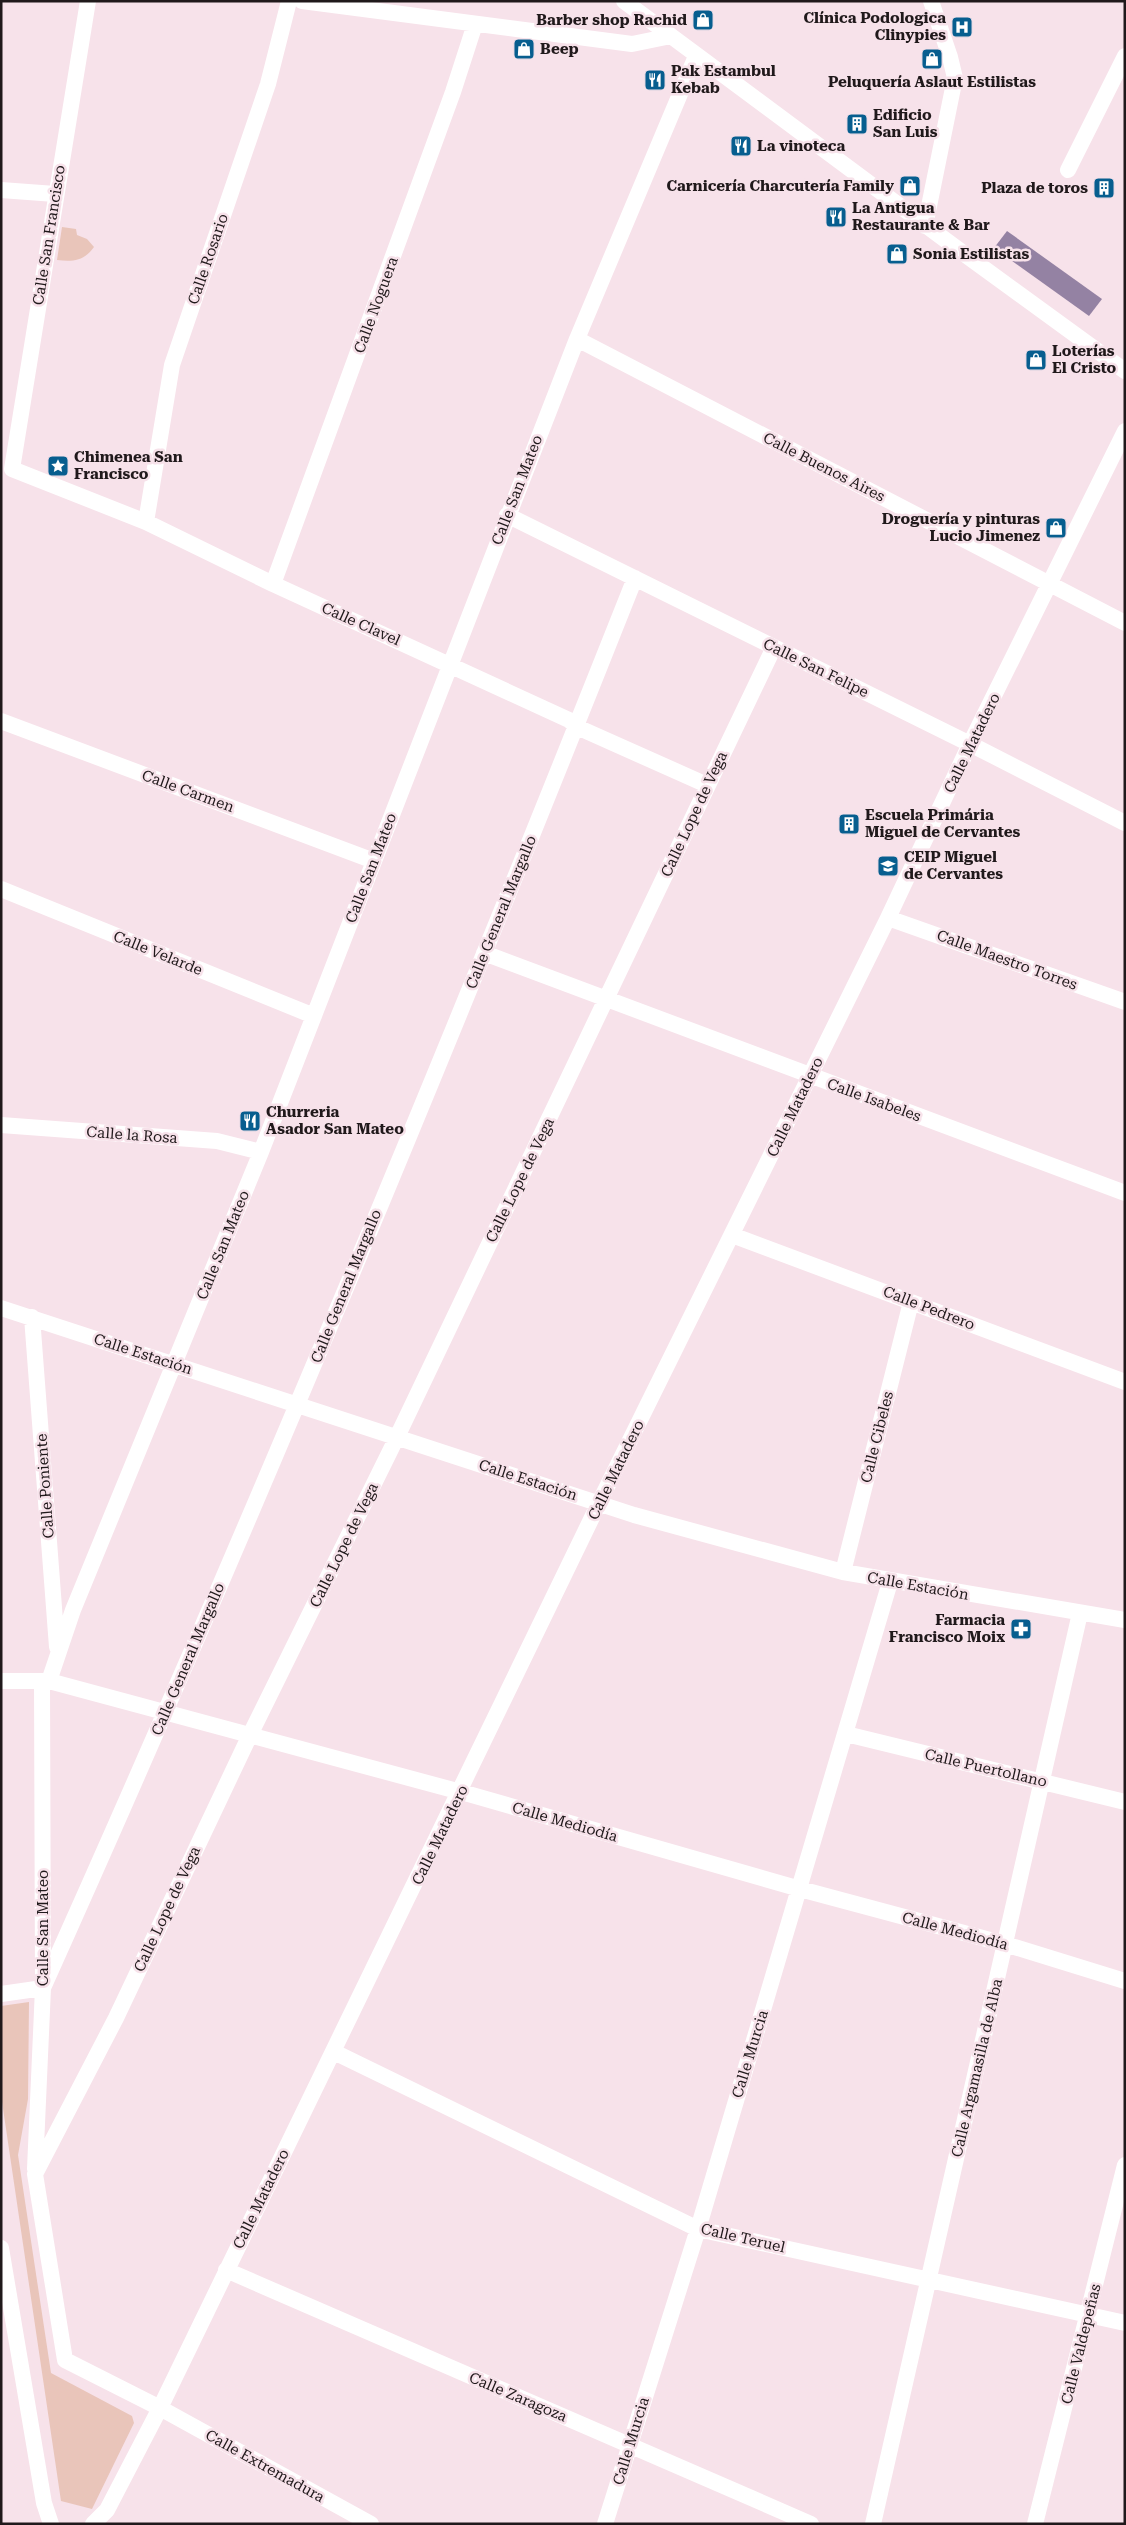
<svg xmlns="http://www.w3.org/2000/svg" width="1126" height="2525" viewBox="0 0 1126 2525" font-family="'Roboto Serif',serif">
  <rect width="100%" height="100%" fill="#f7e2ea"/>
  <path fill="#e9c5ba" d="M62,227l14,2 1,6 10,4 7,8c-10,14 -21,15 -37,13z
    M29,2002l-1,97 -10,56 33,218 81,43 2,7 -42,86 -31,-8 -60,-406v-89z"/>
  <path fill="#9482a3" d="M1007,231l95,68 -13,17 -95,-68z"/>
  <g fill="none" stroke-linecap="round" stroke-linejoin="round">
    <path stroke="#fff" stroke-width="16" d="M88,1l-76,468 134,53 127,62 296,136 8,7 130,58
      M302,1l330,43 39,-8
      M624,1l339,252 162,118
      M1068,170l57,-114
      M1,190l54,4
      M925,226l30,-148 -5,-21 -19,-56
      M577,339l548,284
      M507,515l463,229 155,79
      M146,522l26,-157 96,-281 21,-83
      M273,584l180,-492 22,-68
      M1,721l373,140
      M1,889l313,127
      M888,918l237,84
      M484,953l641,240
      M1,1125l216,16 44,11
      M732,1235l393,147
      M1,1308l633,207 209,57 282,48
      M32,1317l25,330
      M843,1572l68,-270
      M1,1681h48l423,114 328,94 205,55 120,37
      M49,1681l24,-71 188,-458 316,-813 119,-283
      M846,1734l279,68
      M1,1994l42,-6c209,-465 404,-936 592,-1410
      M334,2052l364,177 427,94
      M35,2169l8,-181 -1,-307
      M1,2248l43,255 7,21
      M226,2270l585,254
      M93,2524l14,-14 53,-102 439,-905 289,-585 82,-174 155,-313
      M371,2524l-211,-116 -95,-48 -30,-186 81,-156 133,-281 148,-300 377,-790
      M605,2524l93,-295 192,-647
      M873,2524l207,-911
      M1035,2524l90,-359"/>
  </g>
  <defs>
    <g id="shop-square" transform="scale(1.125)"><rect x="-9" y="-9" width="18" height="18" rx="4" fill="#075e8f" stroke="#f7e2ea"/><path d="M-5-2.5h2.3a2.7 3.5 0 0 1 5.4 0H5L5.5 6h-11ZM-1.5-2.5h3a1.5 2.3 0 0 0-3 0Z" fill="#fff"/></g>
    <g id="hospital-square" transform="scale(1.125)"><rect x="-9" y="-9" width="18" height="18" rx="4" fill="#075e8f" stroke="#f7e2ea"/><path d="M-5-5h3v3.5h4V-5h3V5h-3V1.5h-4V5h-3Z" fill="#fff"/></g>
    <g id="restaurant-square" transform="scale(1.125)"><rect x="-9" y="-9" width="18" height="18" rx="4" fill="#075e8f" stroke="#f7e2ea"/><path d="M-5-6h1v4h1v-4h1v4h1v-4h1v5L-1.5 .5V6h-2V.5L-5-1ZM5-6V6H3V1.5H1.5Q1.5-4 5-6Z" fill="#fff"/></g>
    <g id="building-square" transform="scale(1.125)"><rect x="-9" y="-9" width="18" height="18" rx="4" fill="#075e8f" stroke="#f7e2ea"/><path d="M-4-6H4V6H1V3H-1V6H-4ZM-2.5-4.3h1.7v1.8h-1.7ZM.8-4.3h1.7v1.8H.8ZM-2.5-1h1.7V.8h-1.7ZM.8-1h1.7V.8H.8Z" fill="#fff"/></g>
    <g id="sight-square" transform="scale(1.125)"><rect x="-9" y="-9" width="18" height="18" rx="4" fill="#075e8f" stroke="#f7e2ea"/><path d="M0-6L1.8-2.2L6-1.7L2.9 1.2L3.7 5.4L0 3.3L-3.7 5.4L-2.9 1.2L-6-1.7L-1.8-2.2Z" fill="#fff"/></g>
    <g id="school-square" transform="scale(1.125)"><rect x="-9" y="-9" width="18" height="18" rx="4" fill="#075e8f" stroke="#f7e2ea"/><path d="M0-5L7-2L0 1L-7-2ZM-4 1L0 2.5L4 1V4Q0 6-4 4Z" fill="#fff"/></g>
    <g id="pharmacy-square" transform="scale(1.125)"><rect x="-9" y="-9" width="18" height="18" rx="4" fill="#075e8f" stroke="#f7e2ea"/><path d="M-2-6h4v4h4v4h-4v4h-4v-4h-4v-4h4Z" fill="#fff"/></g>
  </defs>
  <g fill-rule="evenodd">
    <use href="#shop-square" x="703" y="20"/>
    <use href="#hospital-square" x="962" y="27"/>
    <use href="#shop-square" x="524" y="49"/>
    <use href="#shop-square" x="932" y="59"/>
    <use href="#restaurant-square" x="655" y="80"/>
    <use href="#building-square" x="857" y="124"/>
    <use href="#restaurant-square" x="741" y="146"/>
    <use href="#shop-square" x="910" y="186"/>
    <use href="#building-square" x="1104" y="188"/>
    <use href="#restaurant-square" x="836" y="217"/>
    <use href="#shop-square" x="897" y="254"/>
    <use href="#shop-square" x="1036" y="360"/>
    <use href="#sight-square" x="58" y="466"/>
    <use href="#shop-square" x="1056" y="528"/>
    <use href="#building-square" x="849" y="824"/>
    <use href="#school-square" x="888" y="866"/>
    <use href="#restaurant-square" x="250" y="1121"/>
    <use href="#pharmacy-square" x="1021" y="1629"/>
  </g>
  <g text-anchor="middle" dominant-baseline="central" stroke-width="5" stroke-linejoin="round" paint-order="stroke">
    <g font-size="15" font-weight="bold" fill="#20191b" stroke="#f7e2ea" text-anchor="start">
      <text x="946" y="18" text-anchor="end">Clínica Podologica<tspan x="946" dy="17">Clinypies</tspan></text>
      <text x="687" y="20" text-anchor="end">Barber shop Rachid</text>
      <text x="540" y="49">Beep</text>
      <text x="671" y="71">Pak Estambul<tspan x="671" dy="17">Kebab</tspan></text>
      <text x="932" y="82" text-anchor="middle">Peluquería Aslaut Estilistas</text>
      <text x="873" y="115">Edificio<tspan x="873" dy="17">San Luis</tspan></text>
      <text x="757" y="146">La vinoteca</text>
      <text x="894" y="186" text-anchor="end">Carnicería Charcutería Family</text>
      <text x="1088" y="188" text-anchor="end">Plaza de toros</text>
      <text x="852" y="208">La Antigua<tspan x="852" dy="17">Restaurante &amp; Bar</tspan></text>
      <text x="913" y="254">Sonia Estilistas</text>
      <text x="1052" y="351">Loterías<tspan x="1052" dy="17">El Cristo</tspan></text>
      <text x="74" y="457">Chimenea San<tspan x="74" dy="17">Francisco</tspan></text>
      <text x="1040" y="519" text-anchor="end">Droguería y pinturas<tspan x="1040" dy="17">Lucio Jimenez</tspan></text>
      <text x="865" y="815">Escuela Primária<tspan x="865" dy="17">Miguel de Cervantes</tspan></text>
      <text x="904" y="857">CEIP Miguel<tspan x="904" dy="17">de Cervantes</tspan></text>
      <text x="266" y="1112">Churreria<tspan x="266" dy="17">Asador San Mateo</tspan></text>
      <text x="1005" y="1620" text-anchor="end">Farmacia<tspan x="1005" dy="17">Francisco Moix</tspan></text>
    </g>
    <g font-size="15" fill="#20191b" stroke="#f7e2ea">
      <text transform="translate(49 235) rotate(-81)">Calle San Francisco</text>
      <text transform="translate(208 259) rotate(-71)">Calle Rosario</text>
      <text transform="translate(376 305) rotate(-70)">Calle Noguera</text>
      <text transform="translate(824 467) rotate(27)">Calle Buenos Aires</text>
      <text transform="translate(517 490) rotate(-69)">Calle San Mateo</text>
      <text transform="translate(361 624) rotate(24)">Calle Clavel</text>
      <text transform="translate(816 668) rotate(26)">Calle San Felipe</text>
      <text transform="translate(972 743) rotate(-64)">Calle Matadero</text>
      <text transform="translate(188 791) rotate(20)">Calle Carmen</text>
      <text transform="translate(694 814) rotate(-65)">Calle Lope de Vega</text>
      <text transform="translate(371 868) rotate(-69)">Calle San Mateo</text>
      <text transform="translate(501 912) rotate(-68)">Calle General Margallo</text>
      <text transform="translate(158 953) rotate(22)">Calle Velarde</text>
      <text transform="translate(1007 960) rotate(20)">Calle Maestro Torres</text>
      <text transform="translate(874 1100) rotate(20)">Calle Isabeles</text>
      <text transform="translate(795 1107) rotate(-64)">Calle Matadero</text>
      <text transform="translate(132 1135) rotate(4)">Calle la Rosa</text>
      <text transform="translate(520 1180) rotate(-64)">Calle Lope de Vega</text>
      <text transform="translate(223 1245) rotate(-68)">Calle San Mateo</text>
      <text transform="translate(346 1286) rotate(-68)">Calle General Margallo</text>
      <text transform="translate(929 1308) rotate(21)">Calle Pedrero</text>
      <text transform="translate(143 1354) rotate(18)">Calle Estación</text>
      <text transform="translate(877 1437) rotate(-76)">Calle Cibeles</text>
      <text transform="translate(616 1470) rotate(-64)">Calle Matadero</text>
      <text transform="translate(528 1480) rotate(18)">Calle Estación</text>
      <text transform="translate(45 1486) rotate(-94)">Calle Poniente</text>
      <text transform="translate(344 1545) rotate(-64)">Calle Lope de Vega</text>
      <text transform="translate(918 1586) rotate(10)">Calle Estación</text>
      <text transform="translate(188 1659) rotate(-67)">Calle General Margallo</text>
      <text transform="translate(986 1768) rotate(13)">Calle Puertollano</text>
      <text transform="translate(565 1822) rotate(16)">Calle Mediodía</text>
      <text transform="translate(440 1835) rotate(-64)">Calle Matadero</text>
      <text transform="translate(167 1909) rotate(-65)">Calle Lope de Vega</text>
      <text transform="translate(43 1928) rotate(-90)">Calle San Mateo</text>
      <text transform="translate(955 1931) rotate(15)">Calle Mediodía</text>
      <text transform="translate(750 2054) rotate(-73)">Calle Murcia</text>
      <text transform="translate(977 2068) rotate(-77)">Calle Argamasilla de Alba</text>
      <text transform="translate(261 2199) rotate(-64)">Calle Matadero</text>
      <text transform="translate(743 2238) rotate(13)">Calle Teruel</text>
      <text transform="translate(1081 2344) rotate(-76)">Calle Valdepeñas</text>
      <text transform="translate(518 2397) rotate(23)">Calle Zaragoza</text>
      <text transform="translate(631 2441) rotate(-73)">Calle Murcia</text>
      <text transform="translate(265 2466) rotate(29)">Calle Extremadura</text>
    </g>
  </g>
  <rect width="1126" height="2525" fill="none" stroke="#20191b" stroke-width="5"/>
</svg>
